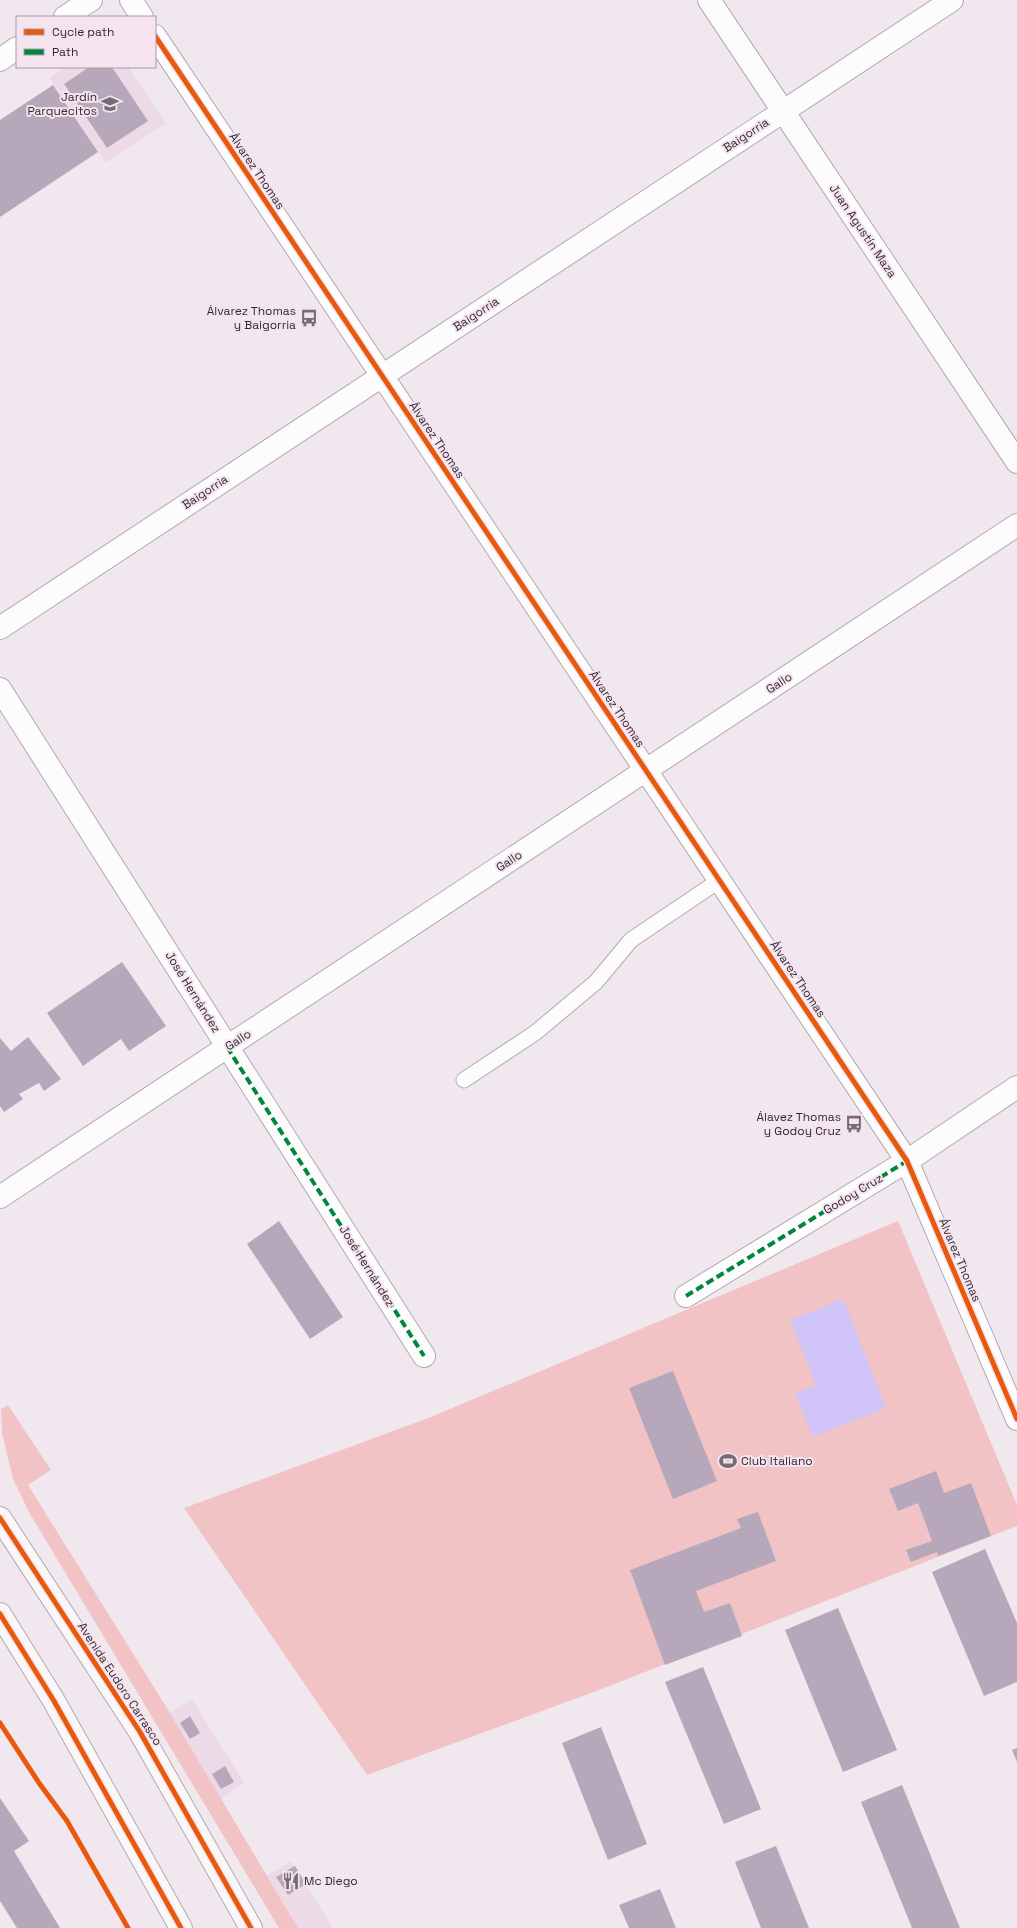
<svg xmlns="http://www.w3.org/2000/svg" width="1017" height="1928" viewBox="0 0 1017 1928" font-family="'Space Grotesk',sans-serif">
  <rect width="100%" height="100%" fill="#f1e8ef"/>
  <path fill="#ecdbe7" d="M66,67h62l38,56 -60,40 -57,-85z
    M192,1699l52,84 -23,16 -51,-86z
    M291,1861l42,67h-35l-31,-52z"/>
  <path fill="#f1c3c5" d="M898,1221l119,284v21l-423,166 -227,83 -183,-267 247,-91z
    M8,1405l43,65 -23,15 142,228 128,215h-19l-249,-414 -17,-35 -11,-46 -1,-24z"/>
  <path fill="#d0c4f9" d="M843,1299l43,109 -73,29 -18,-43 21,-9 -26,-65z"/>
  <path fill="#b6a8ba" d="M89,67h23l36,54 -41,27 -43,-64z
    M53,85l45,67 -98,65v-97z
    M122,962l44,64 -37,25 -8,-12 -38,27 -36,-53z
    M28,1037l33,42 -17,12 -5,-8 -20,11 4,5 -19,13 -4,-6v-68l11,13z
    M279,1221l64,96 -33,22 -63,-95z
    M673,1371l44,110 -44,18 -44,-111z
    M936,1471l8,22 27,-10 20,53 -53,20 -1,-4 -26,10 -5,-12 26,-9 -14,-38 -20,8 -9,-22z
    M758,1512l18,49 -80,30 8,21 26,-9 12,33 -77,29 -35,-95 111,-42 -4,-9z
    M985,1549l32,74v59l-33,14 -52,-124z
    M838,1608l59,142 -54,22 -58,-142z
    M703,1667l58,142 -37,15 -59,-142z
    M190,1716l10,17 -10,6 -10,-16z
    M601,1727l46,117 -39,16 -46,-117z
    M1017,1748v14l-5,-12z
    M225,1766l9,16 -13,7 -9,-15z
    M902,1785l58,143h-48l-51,-126z
    M0,1798l29,43 -15,10 46,77h-43l-17,-27z
    M776,1846l33,82h-48l-26,-66z
    M295,1866l11,18 -18,11 -12,-18z
    M660,1889l16,39h-47l-10,-23z"/>
  <g fill="none" stroke-linecap="round" stroke-linejoin="round">
    <g stroke="#b1aaaf" stroke-width="17">
      <path id="lane" d="M464,1080l71,-47 61,-51 35,-42 89,-60"/>
    </g>
    <g stroke="#b1aaaf" stroke-width="24">
      <path id="street" d="M131,0l11,17
        M709,0l308,462
        M65,17l26,-17
        M155,36l752,1125 110,258
        M0,60l17,-12
        M0,628l952,-628
        M0,689l424,667
        M0,1197l1017,-672
        M686,1296l221,-135 110,-74"/>
    </g>
    <g stroke="#b1aaaf" stroke-width="24">
      <path id="secondary" d="M0,1518l140,214 111,196
        M0,1614l54,87 127,227"/>
    </g>
    <use href="#lane" stroke="#fdfcfd" stroke-width="15"/>
    <use href="#street" stroke="#fdfcfd" stroke-width="22"/>
    <use href="#secondary" stroke="#faf7f9" stroke-width="22"/>
    <path stroke="#00873e" stroke-width="4" stroke-dasharray="8 4" stroke-linecap="butt" d="M227,1047l197,309
      M686,1296l221,-135"/>
    <g stroke="#f5e4f0" stroke-width="8">
      <path id="cycleway" d="M155,36l752,1125 110,258
        M0,1518l140,214 111,196
        M0,1614l54,87 127,227
        M0,1723l39,60 28,38 61,107"/>
    </g>
    <use href="#cycleway" stroke="#e8590c" stroke-width="5"/>
  </g>
  <defs>
    <g id="school-bare" transform="scale(1.38)"><path d="M0-5L7-2L0 1L-7-2ZM-4 1L0 2.5L4 1V4Q0 6-4 4Z" fill="#756d73" stroke="#f5e4f0" stroke-width="2.5" paint-order="stroke"/></g>
    <g id="bus-bare" transform="scale(1.38)"><path d="M-5-6H5V4H4V6H2V4H-2V6H-4V4H-5ZM-3.5-4V0h7V-4ZM-3.5 1.2v1.5H-2V1.2ZM2 1.2v1.5H3.5V1.2Z" fill="#756d73" stroke="#f5e4f0" stroke-width="2.5" paint-order="stroke"/></g>
    <g id="stadium-bare" transform="scale(1.38)"><path d="M0-5a6.5 5 0 1 0 0 10a6.5 5 0 1 0 0-10ZM-3.5-1.8h7v3.6h-7Z" fill="#756d73" stroke="#f5e4f0" stroke-width="2.5" paint-order="stroke"/></g>
    <g id="restaurant-bare" transform="scale(1.38)"><path d="M-5-6h1v4h1v-4h1v4h1v-4h1v5L-1.5 .5V6h-2V.5L-5-1ZM5-6V6H3V1.5H1.5Q1.5-4 5-6Z" fill="#756d73" stroke="#f5e4f0" stroke-width="2.5" paint-order="stroke"/></g>
  </defs>
  <g fill-rule="evenodd">
    <use href="#school-bare" x="110" y="104"/>
    <use href="#bus-bare" x="309" y="318"/>
    <use href="#bus-bare" x="854" y="1124"/>
    <use href="#stadium-bare" x="728" y="1461"/>
    <use href="#restaurant-bare" x="291" y="1881"/>
  </g>
  <g text-anchor="middle" dominant-baseline="central" stroke-width="4" stroke-linejoin="round" paint-order="stroke">
    <g font-size="12" fill="#322b30" stroke="#f5e4f0" text-anchor="end">
      <text x="97" y="97">Jardín<tspan x="97" dy="14">Parquecitos</tspan></text>
      <text x="296" y="311">Álvarez Thomas<tspan x="296" dy="14">y Baigorria</tspan></text>
      <text x="841" y="1117">Álavez Thomas<tspan x="841" dy="14">y Godoy Cruz</tspan></text>
      <text x="741" y="1461" text-anchor="start">Club Italiano</text>
      <text x="304" y="1881" text-anchor="start">Mc Diego</text>
    </g>
    <g font-size="12" fill="#322b30" stroke="#f5e4f0">
      <text transform="translate(746 135) rotate(-33)">Baigorria</text>
      <text transform="translate(257 171) rotate(56)">Álvarez Thomas</text>
      <text transform="translate(863 231) rotate(56)">Juan Agustín Maza</text>
      <text transform="translate(476 314) rotate(-33)">Baigorria</text>
      <text transform="translate(437 440) rotate(56)">Álvarez Thomas</text>
      <text transform="translate(205 492) rotate(-33)">Baigorria</text>
      <text transform="translate(779 683) rotate(-33)">Gallo</text>
      <text transform="translate(617 709) rotate(56)">Álvarez Thomas</text>
      <text transform="translate(509 861) rotate(-33)">Gallo</text>
      <text transform="translate(798 979) rotate(56)">Álvarez Thomas</text>
      <text transform="translate(193 992) rotate(58)">José Hernández</text>
      <text transform="translate(238 1040) rotate(-33)">Gallo</text>
      <text transform="translate(853 1194) rotate(-31)">Godoy Cruz</text>
      <text transform="translate(960 1260) rotate(67)">Álvarez Thomas</text>
      <text transform="translate(367 1266) rotate(58)">José Hernández</text>
      <text transform="translate(120 1684) rotate(57)">Avenida Eudoro Carrasco</text>
    </g>
  </g>
  <rect x="16" y="16" width="140" height="52" fill="#f5e4f0" stroke="#a79aa3"/>
  <rect x="24" y="29" width="20" height="6" fill="#e8590c" stroke="#a79aa3"/>
  <text x="52" y="36" font-size="12" fill="#322b30">Cycle path</text>
  <rect x="24" y="49" width="20" height="6" fill="#00873e" stroke="#a79aa3"/>
  <text x="52" y="56" font-size="12" fill="#322b30">Path</text>
</svg>
